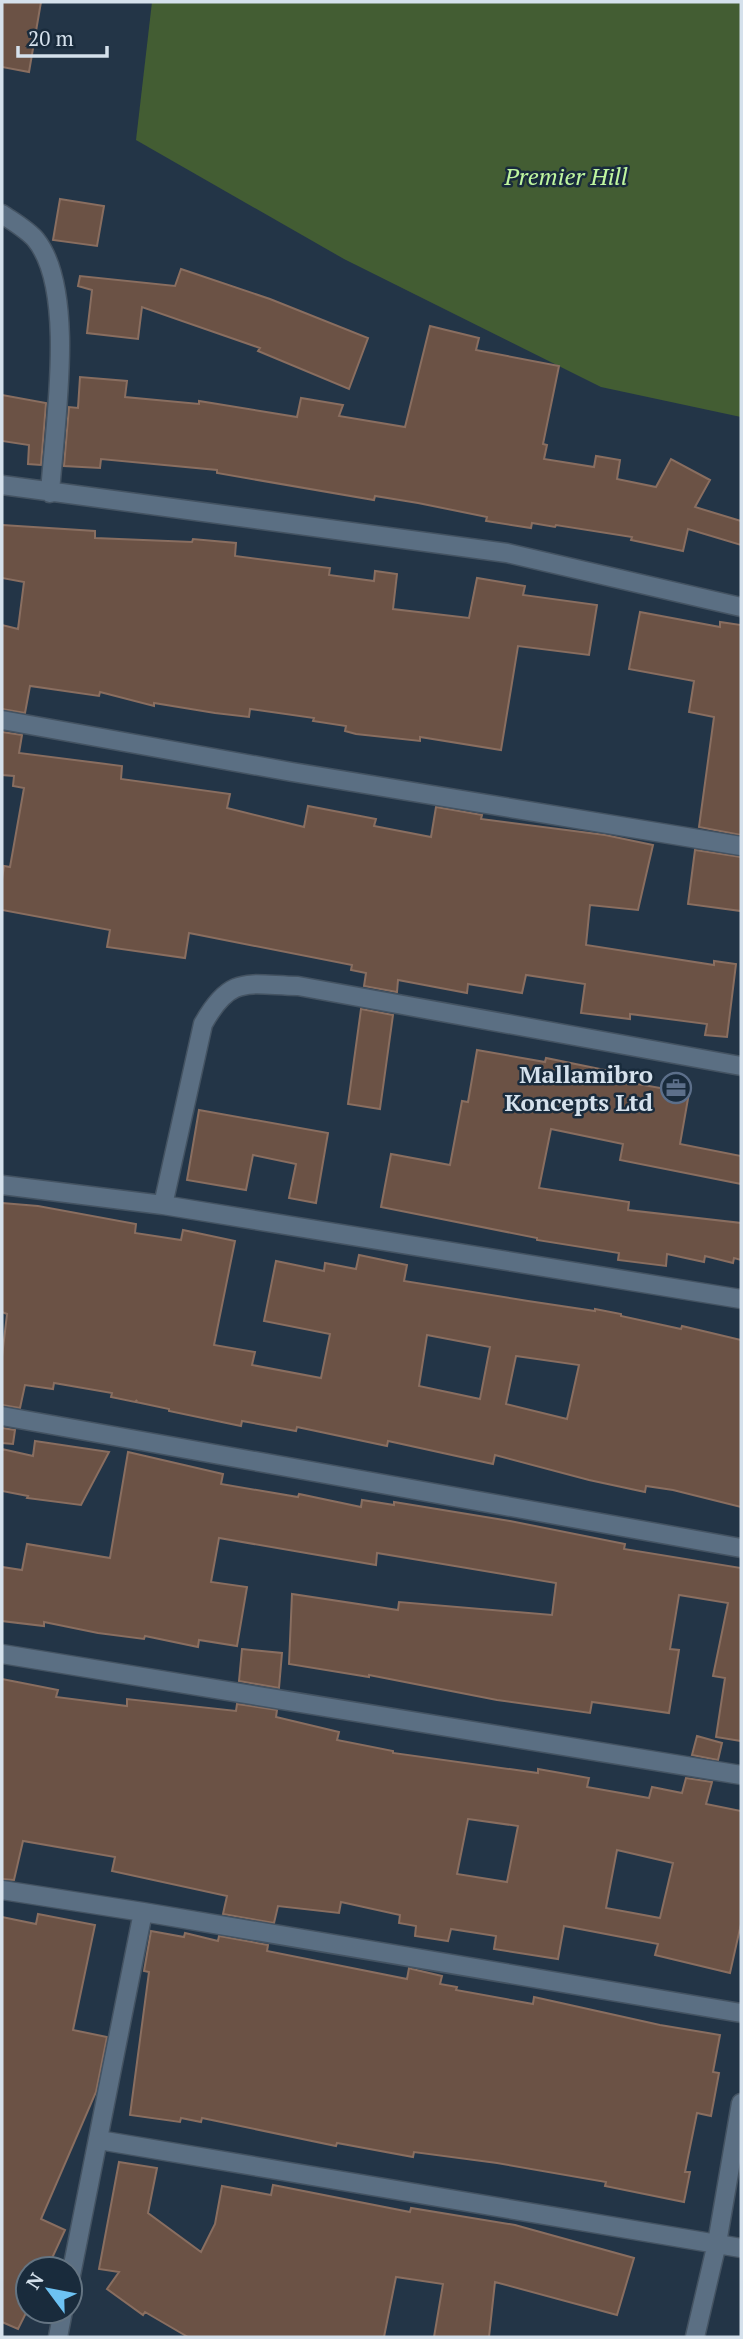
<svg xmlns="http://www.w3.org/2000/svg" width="743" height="2339" viewBox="0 0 743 2339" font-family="'PT Serif',serif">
  <rect width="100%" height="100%" fill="#233547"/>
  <path fill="#435d33" d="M152,2h589v415l-140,-30 -257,-128 -208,-119z"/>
  <path fill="#6b5245" stroke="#896e60" stroke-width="2" fill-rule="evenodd" d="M2,2h39l-12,70 -27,-5z
    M60,199l44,7 -7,40 -44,-6z
    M181,269l89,30 98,39 -19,51 -91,-38 2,-3 -118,-41 -4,32 -51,-6 5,-43 -14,-4 2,-10 95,10z
    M430,326l49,12 -3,12 83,16 -16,78 4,1 -3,14 50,8 2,-11 24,4 -3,19 39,8 15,-28 39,21 -15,27 46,14v24l-53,-16 -5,22 -52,-11 1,-3 -76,-12 -1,2 -23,-4 -1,5 -45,-7 1,-4 -69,-14 -43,-7 -1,4 -157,-27v-3l-116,-11 -1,9 -36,-2 5,-59 9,1 2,-31 47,4 -2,16 74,7v-3l98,16 4,-19 42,7 -4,11 66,11z
    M2,395l44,8 -5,62 -13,-1 1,-19 -27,-4z
    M2,525l93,6v7l97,4 1,-3 43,4 -1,13 95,12 -1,7 45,6 1,-10 22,3 -4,35 76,9 8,-40 48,8 -2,9 74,10 -8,50 -71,-9 -17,104 -81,-13v4l-64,-7 -11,-3 1,-5 -33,-5 1,-3 -64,-9 -1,8 -34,-4 -61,-10v3l-54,-14 -1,4 -69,-10 -5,27 -23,-4v-84l16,4 6,-47 -22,-4z
    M640,612l80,15v-5l21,3v210l-42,-8 15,-110 -25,-5 5,-31 -65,-12z
    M2,732l20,3 -3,18 103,13 -1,13 109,15 -3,14 77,19 4,-21 68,13 -2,7 57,11 5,-30 46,8 -1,4 124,16 48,10 -15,65 -48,-5 -4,40 128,20v-4l22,3 -9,73 -22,-2 2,-11 -77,-10v5l-49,-6 4,-29 -59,-9 -4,18 -54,-9 -1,9 -69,-13 -1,12 -33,-6 2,-13 -15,-3 1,-5 -163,-32 -4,25 -78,-11 3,-17 -108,-20v-31l2,-13 6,1 14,-79 -11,-2 1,-10 -12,-1z
    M695,850l46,7v54l-53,-7z
    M361,1009l32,6 -13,94 -32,-5z
    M477,1050l68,12 1,-4 59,12 -2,8 86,15 -9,51 61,12v28l-121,-24 3,-16 -72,-15 -12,59 90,14 -1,8 113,13v37l-7,-2 -1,5 -28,-7 -1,6 -37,-8 -1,12 -48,-6 1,-7 -82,-13v-2l-156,-31 10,-53 59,11 12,-64 6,1z
    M199,1110l129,23 -12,70 -27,-5 7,-34 -43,-9 -7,35 -59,-10z
    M2,1203l36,3 98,18 -1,9 46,7 2,-10 52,11 -21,104 41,7 -3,13 69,13 9,-44 -66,-13 12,-60 48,10 1,-8 31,6 3,-14 48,10 -3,16 124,20 67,10v-2l26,5v2l60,13 1,-3 59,14v167l-68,-17 -27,-4 -1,6 -56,-12 -94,-25 -2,9 -105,-23 -1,5 -90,-19 -1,4 -54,-10 -1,5 -72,-15v-2l-33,-7 1,-2 -2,2 -24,-5 1,-4 -58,-10 -1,6 -28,-4 -5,23 -18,-3v-48l5,-43 -5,-2zM427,1335l63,12 -10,52 -61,-13zM516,1356l63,9 -12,54 -61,-15z
    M2,1428l13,2 -2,14 -11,-1z
    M35,1441l74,11 -28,53 -54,-7 1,-2 -26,-5v-42l31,7z
    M128,1452l95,22 -2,10 77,13 1,-3 62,13 1,-7 32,5v-3l116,19 115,23 -1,5 117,19v173l-25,-4 9,-59 -12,-2 15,-73 -49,-8 -9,54 9,1 -10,63 -77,-11 -2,11 -93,-13 -128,-25v2l-80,-13 3,-70 106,16 1,-8 153,13 4,-32 -179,-30 -1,12 -157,-27 -8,44 36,5 -10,59 -38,-6 -1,7 -53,-11 -1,3 -46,-6 -54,-11v4l-42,-5v-54l20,3 5,-26 83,14z
    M242,1649l40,4 -3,35 -40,-7z
    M2,1679l56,11 -2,7 71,9v-7l109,12 1,-7 40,6 -1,7 63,15 -2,8 56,11v2l145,20v-4l51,9 -2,9 62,11 3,-11 30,6 4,-15 26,4 -6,22 35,7v113l-11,49 -75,-18 3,-11 -94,-18 -6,33 -64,-10 2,-13 -45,-7 -3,12 -33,-5 1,-10 -17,-3 1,-8 -59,-13 -2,11 -61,-7 -4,17 -51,-9 4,-18 -115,-25 3,-14 -92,-16 -9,39 -12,-1zM468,1819l50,7 -11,56 -50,-8zM617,1850l56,13 -13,55 -54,-10z
    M697,1736l25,7 -4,17 -26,-5z
    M38,1914l57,11 -22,105 34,7 -11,55 -55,127 24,11 -18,39h-19v40l-10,20 -16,-7v-405l34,7z
    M151,1931l33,6 1,-4 33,8 1,-5 49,9 -1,6 140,28 2,-11 3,1 30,7 -2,8 17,3 -1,3 77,14 1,-7 126,28 60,10 -7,37 6,1 -8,43 -14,-3 -12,59h5l-6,30 -79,-16 1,-4 -109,-19 -83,-11 -1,5 -76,-14 -1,3 -134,-28 -1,4 -20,-4 -1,4 -50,-7 19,-143 -5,-1z
    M119,2162l38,6 -9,45 53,39 14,-28 7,-38 49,9 2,-10 137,27 1,-4 104,17 119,33 -17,57 -122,-33 -6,55h-55l9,-53 -47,-7 -12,60h-196l-43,-25 -2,3 -36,-26 12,-17 -20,-3z"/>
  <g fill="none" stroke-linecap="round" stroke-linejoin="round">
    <g stroke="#445362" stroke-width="21">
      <path id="minor" d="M2,214c10,7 26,16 34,26 41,51 18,189 14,253
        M2,485l505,68 234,54
        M2,720l290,52 449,74
        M2,1185l161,20 578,94
        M163,1205l40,-181c28,-50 44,-39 95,-38l443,80
        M2,1416l739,132
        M2,1654l739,121
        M2,1890l141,22 598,101
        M99,2140l642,108
        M70,2280l73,-368
        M58,2337l5,-26
        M695,2337l22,-94 24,-140"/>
    </g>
    <use href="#minor" stroke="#5b6f83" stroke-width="18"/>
  </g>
  <defs>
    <g id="office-ring" transform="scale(1.575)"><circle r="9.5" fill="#192b3c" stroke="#5c6f8a" stroke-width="1.5"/><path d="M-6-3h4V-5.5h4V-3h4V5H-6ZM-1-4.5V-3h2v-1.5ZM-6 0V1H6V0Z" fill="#5c6f8a"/></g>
  </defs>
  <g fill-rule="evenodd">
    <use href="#office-ring" x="676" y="1088"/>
  </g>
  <g text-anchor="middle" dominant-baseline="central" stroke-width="5" stroke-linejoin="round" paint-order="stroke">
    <g font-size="24" font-style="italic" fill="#bff69f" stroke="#192b3c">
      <text x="566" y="176">Premier Hill</text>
    </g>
    <g font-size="24" font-weight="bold" fill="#d5e1ec" stroke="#192b3c" text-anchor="end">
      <text x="653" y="1074">Mallamibro<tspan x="653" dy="28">Koncepts Ltd</tspan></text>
    </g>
  </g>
  <rect width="743" height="2339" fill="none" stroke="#d5e1ec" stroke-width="7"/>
  <g transform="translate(49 2290) rotate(302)"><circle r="33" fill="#192b3c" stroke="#647482" stroke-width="2"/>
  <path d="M0-5L12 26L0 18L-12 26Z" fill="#6dc2f3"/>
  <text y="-10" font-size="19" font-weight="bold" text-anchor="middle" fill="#d5e1ec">N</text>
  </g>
  <path d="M18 46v10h89v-10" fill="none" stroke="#d5e1ec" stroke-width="3.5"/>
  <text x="28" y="46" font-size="21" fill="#d5e1ec" stroke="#192b3c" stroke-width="5" paint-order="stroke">20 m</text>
</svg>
